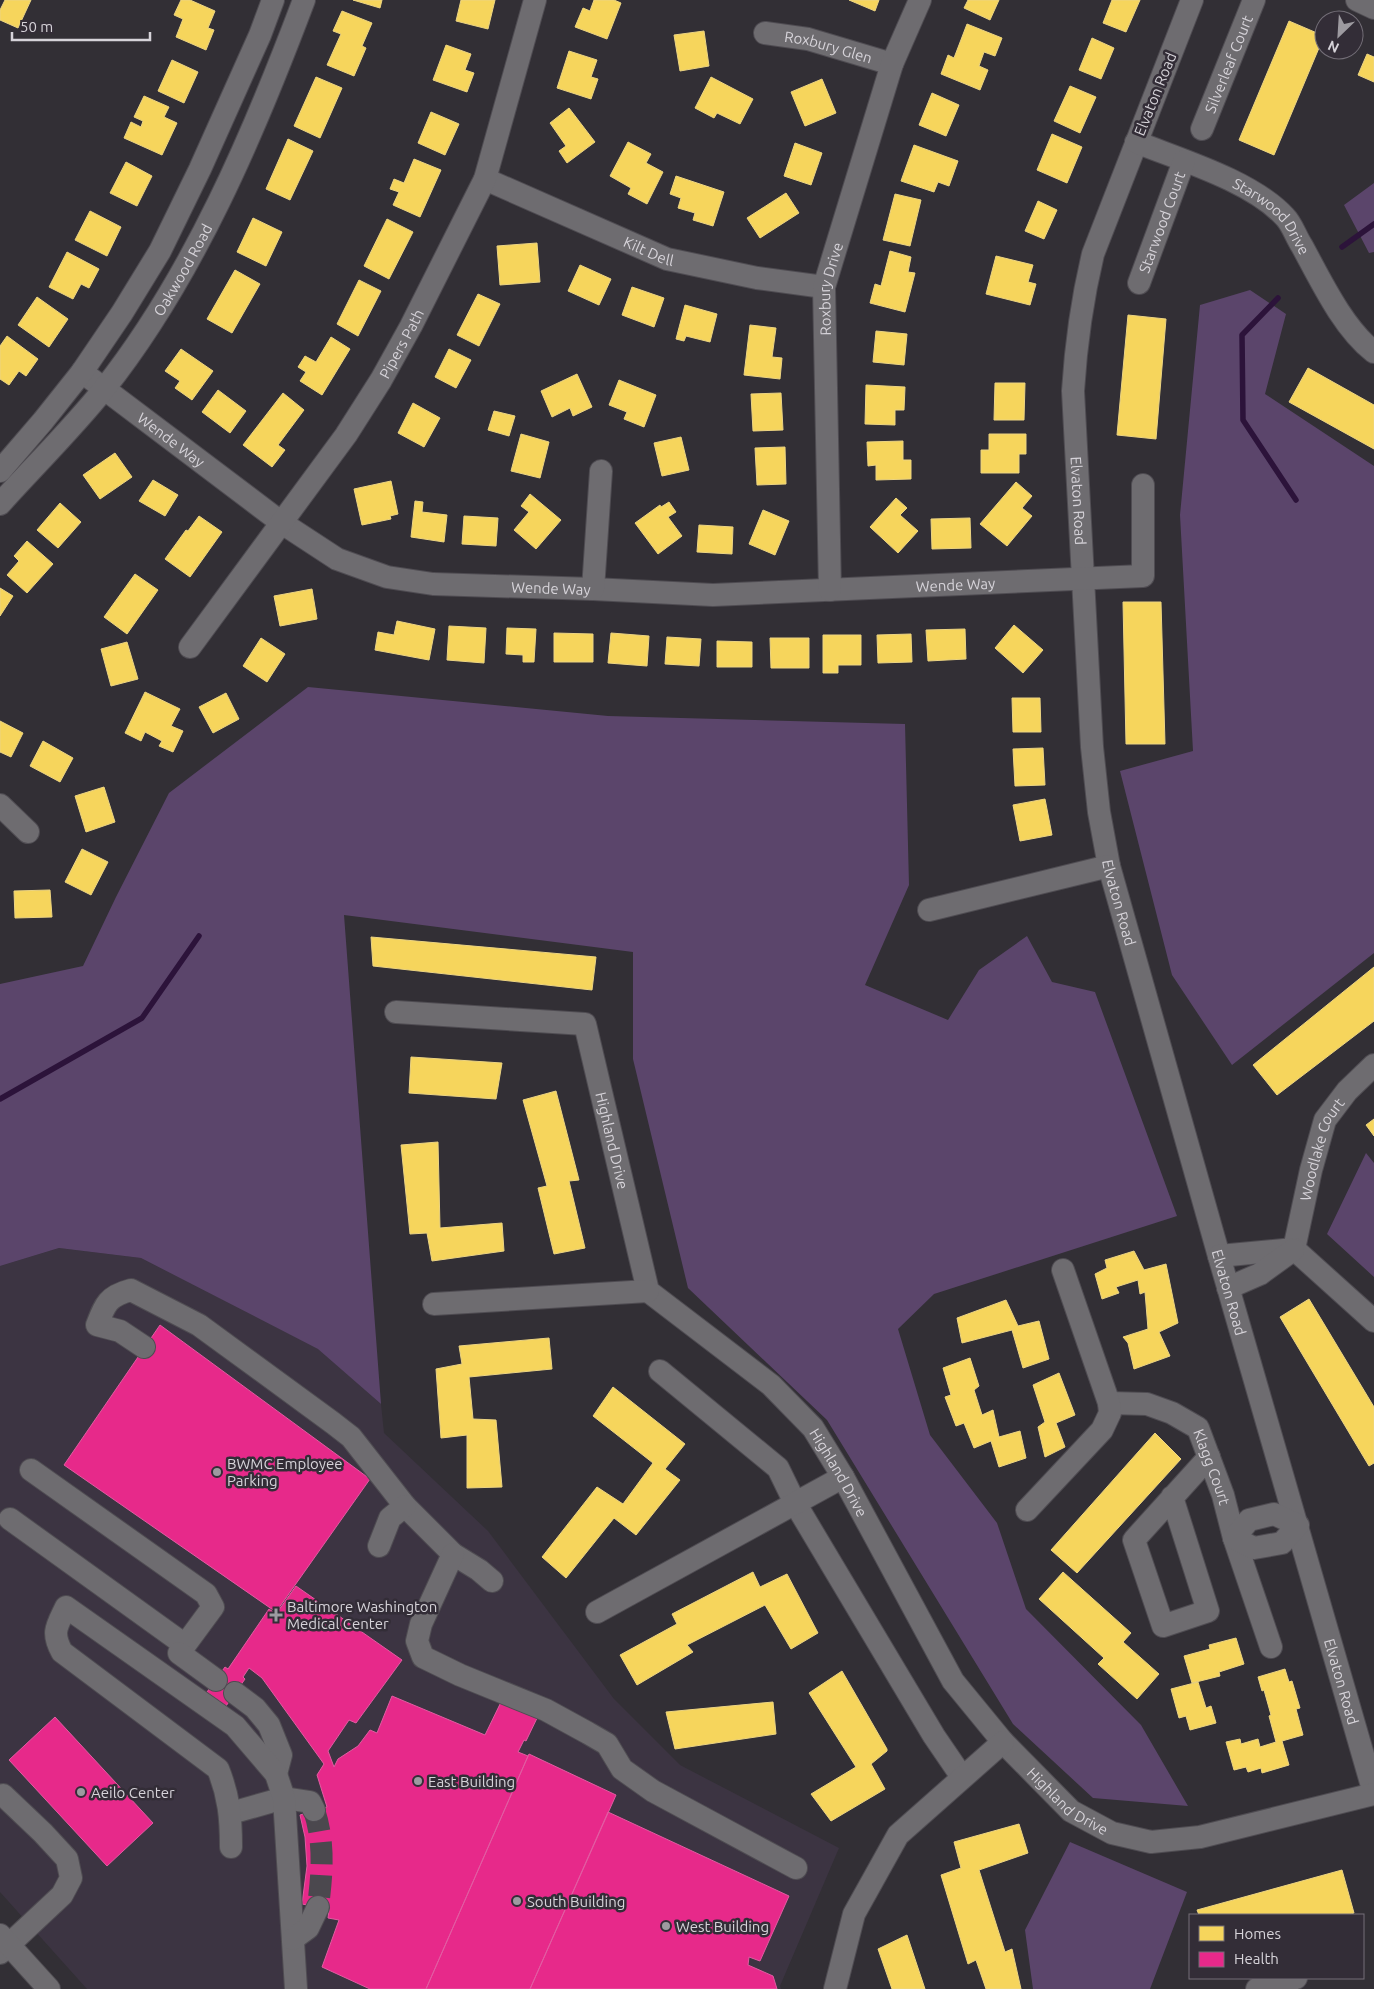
<svg xmlns="http://www.w3.org/2000/svg" width="1374" height="1989" viewBox="0 0 1374 1989" font-family="Ubuntu,sans-serif">
  <rect width="100%" height="100%" fill="#322f35"/>
  <path fill="#3c3442" d="M59,1248l82,10 178,91 62,55 3,29 104,98 126,168 66,66 159,83 -59,138 1,3h-694l-87,-97v-626z"/>
  <path fill="#5b456b" d="M1374,183v69l-5,1 -25,-48z
    M1250,290l36,24 -21,80 109,72v487l-142,112 -60,-90 -52,-204 73,-20 -13,-236 20,-210z
    M308,687l300,29 297,8 4,161 -44,100 83,35 31,-50 48,-34 25,46 43,10 82,224 -243,78 -36,35 32,106 67,88 29,86 115,116 47,81 -95,-8 -80,-74 -186,-304 -139,-132 -55,-229v-107l-289,-37 37,489 -63,-55 -177,-91 -82,-10 -59,18v-282l83,-18 33,-69 53,-104z
    M1366,1153l8,10v114l-47,-43z
    M1070,1842l117,50 -37,97h-117l-8,-59z"/>
  <path fill="#f6d55c" stroke="#ecd482" d="M5,0h26l-13,28 -18,-8v-10z
    M181,0h9l25,11 -7,17 6,2 -8,20 -30,-13 7,-18 -9,-4z
    M353,0h29l-2,8z
    M461,0h34l-7,29 -32,-8z
    M594,0h20l7,3 -14,36 -32,-12 8,-19 7,3z
    M849,0h30l-4,11z
    M968,0h31l-9,20 -26,-12z
    M1112,0h28l-14,32 -23,-9z
    M342,11l30,12 -10,23 4,2 -12,28 -27,-11 14,-31 -8,-3z
    M1289,21l35,15 -50,119 -35,-15z
    M967,24l35,14 -7,18 -11,-4 -5,14 9,4 -8,20 -39,-16 7,-19 6,3z
    M704,31l5,35 -29,5 -6,-36z
    M1092,38l22,10 -13,31 -22,-9z
    M446,45l25,9 -6,16 9,3 -7,19 -34,-12z
    M569,51l28,9 -6,17 7,2 -7,20 -34,-11z
    M1367,54l7,3v25l-16,-7z
    M172,60l26,12 -14,31 -26,-12z
    M316,77l26,11 -22,50 -26,-12z
    M711,77l42,22 -13,25 -23,-11 -3,5 -19,-10z
    M822,79l14,34 -31,13 -14,-34z
    M1070,86l26,11 -16,36 -26,-12z
    M932,93l27,12 -13,31 -27,-11z
    M144,96l25,11 -5,10 13,6 -15,32 -38,-17 7,-16 10,5 2,-6 -9,-4z
    M569,108l26,34 -28,21 -8,-12 7,-5 -16,-23z
    M431,112l28,12 -14,31 -27,-12z
    M1052,134l30,13 -15,36 -30,-13z
    M288,139l25,12 -23,49 -24,-11z
    M628,142l23,12 -5,9 17,9 -16,32 -19,-10 3,-6 -21,-12z
    M795,143l27,10 -11,32 -27,-9z
    M914,145l44,16 -9,25 -11,-4 -4,10 -33,-11z
    M414,159l27,11 -21,47 -27,-12 6,-13 -9,-3 4,-10 10,4z
    M126,162l26,14 -15,30 -27,-13z
    M676,176l48,16 -11,34 -20,-6 2,-7 -17,-5 3,-10 -11,-4z
    M786,193l13,20 -39,25 -13,-20z
    M895,194l26,6 -11,46 -27,-6z
    M1038,201l19,9 -13,29 -19,-8z
    M90,211l31,16 -14,29 -32,-16z
    M253,218l29,14 -16,34 -29,-14z
    M387,219l26,13 -24,47 -25,-13z
    M537,243l3,39 -40,3 -3,-39z
    M890,251l21,6 -3,15 7,1 -10,39 -35,-9 5,-19 6,2z
    M67,252l32,17 -10,19 -8,-4 -8,15 -24,-12z
    M996,256l37,9 -5,17 8,2 -6,21 -44,-11z
    M580,265l31,14 -12,26 -31,-14z
    M235,270l25,14 -28,49 -25,-14z
    M359,280l22,11 -23,45 -21,-12z
    M632,287l32,11 -10,29 -32,-12z
    M478,294l22,10 -21,42 -22,-11z
    M37,297l31,22 -19,28 -31,-22z
    M685,305l32,9 -7,28 -24,-6 -2,5 -8,-2z
    M1128,315l38,4 -10,120 -39,-4z
    M750,325l26,3 -4,29 10,1 -2,21 -36,-4z
    M876,331l31,3 -3,31 -31,-3z
    M7,336l31,23 -12,17 -7,-5 -10,14 -9,-6v-33z
    M331,337l19,12 -28,46 -22,-14 6,-9 -8,-5 7,-11 11,6z
    M181,349l32,22 -21,29 -17,-12 5,-7 -15,-10z
    M449,349l22,11 -15,28 -21,-11z
    M1308,368l66,37v44l-85,-47z
    M577,374l15,33 -19,9 -3,-8 -18,9 -11,-26z
    M619,380l37,15 -12,32 -20,-8 3,-7 -18,-7z
    M995,383h30l-1,37h-30z
    M866,385l39,2 -1,23h-9v15l-30,-1z
    M218,390l28,21 -16,22 -28,-21z
    M283,393l21,17 -26,35 7,5 -13,17 -29,-22z
    M781,393l2,37 -30,1 -2,-37z
    M413,403l27,15 -16,29 -26,-14z
    M494,411l21,5 -6,20 -21,-6z
    M521,434l28,8 -9,36 -29,-7z
    M989,434h37v20h-7v19h-38v-23h8z
    M681,437l8,33 -27,6 -8,-33z
    M903,441v19h8v19l-35,1v-15l-8,1 -1,-24z
    M785,447l1,37 -29,1 -2,-37z
    M115,453l17,24 -32,22 -17,-24z
    M153,480l25,15 -13,21 -26,-15z
    M391,481l7,33 -8,2 1,3 -29,6 -8,-36z
    M1016,482l16,14 -10,12 10,8 -25,30 -27,-22z
    M530,494l31,26 -25,29 -22,-19 15,-18 -8,-6z
    M896,498l11,10 -7,7 18,16 -20,22 -28,-26z
    M415,501l8,1 -1,10 25,3 -3,27 -33,-5z
    M669,502l7,10 -8,5 14,19 -24,18 -23,-31 25,-18 1,2z
    M60,503l21,19 -23,26 -21,-18z
    M763,510l26,11 -14,34 -26,-11z
    M199,516l23,16 -32,45 -25,-18 21,-29 2,1z
    M464,516l34,2 -2,28 -34,-2z
    M970,518l1,30 -39,1 -1,-30z
    M699,525l34,2 -1,27 -35,-2z
    M27,541l26,23 -26,29 -20,-18 12,-14 -5,-5z
    M135,574l23,16 -31,44 -23,-17z
    M0,588l13,8 -13,20z
    M312,589l5,30 -37,7 -6,-30z
    M1123,602h38l4,142h-39z
    M397,621l38,8 -6,31 -54,-10 3,-18 16,3z
    M1014,625l29,25 -20,23 -28,-25z
    M449,626l37,2 -2,35 -37,-3z
    M507,628l29,1 -2,33h-11v-7l-17,-1z
    M965,629l1,30 -38,2 -2,-31z
    M554,633l39,1v28h-39z
    M611,633l38,3 -2,30 -39,-3z
    M911,634l1,28 -34,1 -1,-28z
    M823,635h38v30h-23v8h-15z
    M667,637l34,2 -2,27 -34,-2z
    M261,638l24,16 -18,28 -24,-16z
    M770,638h39v30h-38z
    M717,641l35,1v25h-35z
    M127,642l11,37 -27,7 -10,-37z
    M145,692l35,17 -9,17 12,5 -10,21 -14,-6 3,-5 -17,-9 -4,9 -16,-8z
    M226,693l13,26 -26,14 -14,-26z
    M1012,698h28l1,34h-28z
    M0,721l23,12 -12,24 -11,-5z
    M43,741l30,17 -13,24 -30,-16z
    M1043,748l2,37 -30,1 -2,-37z
    M104,787l11,35 -29,10 -11,-36z
    M1045,799l7,36 -32,6 -7,-36z
    M82,849l26,13 -17,33 -26,-13z
    M50,890l2,27 -37,1 -1,-27z
    M371,937l225,20 -4,33 -219,-24z
    M1374,967v54l-97,74 -24,-30z
    M411,1057l91,6 -6,36 -87,-6z
    M556,1091l23,89 -10,1 16,67 -31,6 -16,-66 9,-2 -24,-86z
    M1374,1119v17l-8,-11z
    M438,1142l2,86 62,-5 2,28 -72,10 -5,-28 -17,1 -9,-89z
    M1134,1251l10,19 22,-6 12,59 -19,9 11,24 -36,13 -6,-26 -5,-6 25,-8 -3,-37 -5,2 -2,-14 -22,7 3,6 -17,6 -7,-25 12,-6 -2,-8z
    M1309,1299l65,108v56l-5,3 -89,-149z
    M1006,1300l12,26 21,-5 10,38 -26,9 -11,-38 -50,13 -5,-25z
    M549,1338l3,31 -83,8 4,42 23,1 6,67 -35,1v-53l-26,3 -5,-69 26,-5 -3,-18z
    M970,1358l9,28 -5,4 8,25 11,-5 6,27 21,-6 6,27 -27,9 -8,-26 -17,7 -10,-25 -8,3 -11,-29 6,-2 -8,-27z
    M1059,1373l16,42 -19,8 9,24 -20,10 -7,-30 7,-5 -12,-37z
    M613,1387l72,57 -20,25 15,11 -44,55 -22,-17 -48,60 -24,-21 55,-70 26,17 30,-41 -60,-47z
    M1155,1433l26,26 -104,114 -26,-23z
    M753,1572l7,15 27,-13 31,59 -27,16 -26,-44 -78,40 6,7 -56,33 -17,-30 57,-31 -5,-10z
    M1063,1572l68,61 -8,9 36,32 -22,25 -39,-35 6,-6 -65,-59z
    M1236,1638l8,26 -25,8 1,4 -28,7 -8,-27 26,-7 -1,-4z
    M1285,1669l4,13 3,-1 8,27 -4,1 7,26 -21,6 7,24 -27,8 -1,-5 -13,4 -2,-5 -12,3 -8,-28 14,-3 1,5 17,-5 2,8 16,-5 -7,-26 2,-1 -7,-25 -2,1 -4,-14z
    M842,1671l45,78v2l-16,13 14,25 -54,32 -20,-27 45,-27 -47,-74z
    M1198,1682l8,26 5,-2 5,17 -26,7 -4,-14 -7,2 -8,-29z
    M773,1702l3,32 -101,15 -9,-37z
    M1019,1824l9,29 -49,17 26,82 7,-3 9,40h-35l-10,-29 -8,4 -27,-89 20,-7 -7,-26z
    M1342,1870l12,43 -6,2h-149l-2,-5z
    M907,1935l18,54h-33l-14,-40z"/>
  <path fill="#e7298a" stroke="#e25ca2" d="M160,1325l210,154 -94,133 -212,-147z
    M296,1586l106,74 -46,63 -7,-3 -21,31 6,16 4,-8 20,-13 12,-16 7,3 15,-37 93,39 18,-37 36,16 -13,27 -2,-1 -6,12 10,4 -102,233h-56l-48,-22 17,-47 -11,-2 1,-9 -27,-5 5,-38 -2,-29 -5,-22 27,-8 -10,-32 7,-11 -62,-86 -13,-10 -6,9 2,2 -19,27 -19,-14 18,-25 3,2 41,-60 7,5z
    M55,1717l98,106 -46,43 -98,-106z
    M529,1754l87,41 -86,194h-104z
    M608,1812l181,84 -29,65 -11,-4 -1,8 25,11 4,13h-247z"/>
  <g fill="none" stroke-linecap="round" stroke-linejoin="round">
    <path stroke="#2c133a" stroke-width="5.5" d="M1342,247l32,-23
      M1278,298l-36,37 1,85 53,80
      M0,1099l142,-81 57,-82"/>
    <path stroke="#4b484e" stroke-width="22" stroke-dasharray="22 11" stroke-linecap="butt" d="M314,1810c11,33 8,64 4,97"/>
    <g stroke="#4f4c52" stroke-width="24">
      <g id="minor">
        <path id="s1" d="M1192,0l-99,254c-11,46 -17,89 -20,137l19,356 7,65 10,54 110,390 155,537"/>
        <path d="M1357,0l17,8"/>
        <path id="s2" d="M765,33l43,6 84,25"/>
        <path id="s3" d="M1202,129l52,-129"/>
        <path id="s4" d="M1136,142c45,18 116,39 149,75 7,7 11,20 17,29 19,35 41,82 72,106"/>
        <path id="s5" d="M485,179l182,80 90,19 67,9"/>
        <path id="s6" d="M1139,283l45,-122"/>
        <path id="s7" d="M82,372l200,151 55,36 50,18 46,7 160,5 120,6 430,-19v-91"/>
        <path d="M0,471l43,-50 39,-49 40,-59 38,-62 40,-82 60,-134 13,-35"/>
        <path id="s8" d="M0,504c34,-38 72,-75 104,-115 89,-112 150,-256 200,-389"/>
        <path d="M593,589l8,-118"/>
        <path id="s9" d="M830,590l-6,-303 68,-223 28,-64"/>
        <path id="s10" d="M190,647l156,-212 35,-55 30,-54 74,-147 50,-179"/>
        <path d="M0,805l28,27"/>
        <path d="M929,910l180,-44"/>
        <path id="s11" d="M396,1012l189,12 63,267 123,94 42,43 30,49 110,204 50,61 68,69 41,22 39,9 49,-5 174,-43"/>
        <path id="s12" d="M1294,1249l17,-79 14,-50 22,-29 27,-26"/>
        <path d="M1219,1256l75,-7 80,72"/>
        <path d="M1228,1288l32,-14 33,-24"/>
        <path d="M434,1304l214,-13"/>
        <path d="M144,1347l-24,-16 -23,-6c8,-21 11,-29 34,-35l68,35 134,98 18,14 54,69 48,48 26,16 13,11"/>
        <path d="M660,1371l118,97 17,35 139,233 28,41"/>
        <path id="s13" d="M1109,1403l38,1 25,9 26,15 25,67 11,43 37,109"/>
        <path d="M1172,1497l36,114 -45,15 -29,-86 75,-83"/>
        <path d="M1027,1510l75,-80 8,-17 -1,-10 -46,-133"/>
        <path d="M1274,1514l24,11 -16,18 -28,5 -20,-10 15,-18z"/>
        <path d="M10,1519l175,126 28,-38 -7,-13 -175,-124"/>
        <path d="M379,1546l11,-28 15,-12"/>
        <path d="M453,1554l-32,70 -4,17 6,16 37,18 86,35 42,23 19,11 15,25 31,22 143,77"/>
        <path d="M597,1612l246,-135"/>
        <path d="M179,1653l37,27"/>
        <path d="M235,1693l20,15 14,17 12,30 -5,19"/>
        <path d="M0,1796l3,-1 40,38 24,26 4,19 -9,17 -62,58"/>
        <path d="M231,1813l53,-15 26,4 4,8"/>
        <path d="M231,1847c0,-29 -2,-51 -13,-78l-156,-117c-11,-20 -5,-26 4,-45l169,119 41,48 8,24 12,191"/>
        <path d="M0,1935l49,54"/>
        <path d="M293,1939l15,-11 10,-21"/>
        <path d="M835,1989l19,-75 44,-79 105,-93"/>
        <path d="M1257,1989l39,-11"/>
      </g>
    </g>
    <use href="#minor" stroke="#6e6c70" stroke-width="22"/>
  </g>
  <g fill="#9d9aa0" stroke="#332d37" stroke-width="2">
    <circle cx="217" cy="1472" r="5"/>
    <path d="M273.5 1607.5h5v5h5v5h-5v5h-5v-5h-5v-5h5z"/>
    <circle cx="418" cy="1781" r="5"/>
    <circle cx="81" cy="1792" r="5"/>
    <circle cx="517" cy="1901" r="5"/>
    <circle cx="666" cy="1926" r="5"/>
  </g>
  <g text-anchor="middle" dominant-baseline="central" stroke-width="5" stroke-linejoin="round" paint-order="stroke">
    <g font-size="15" fill="#d6d3d9" stroke="#332d37">
      <text stroke="none"><textPath href="#s2" startOffset="65">Roxbury Glen</textPath></text>
      <text stroke="none"><textPath href="#s3" startOffset="70">Silverleaf Court</textPath></text>
      <text transform="translate(1155 94) rotate(-68)">Elvaton Road</text>
      <text stroke="none"><textPath href="#s4" startOffset="158">Starwood Drive</textPath></text>
      <text stroke="none"><textPath href="#s6" startOffset="65">Starwood Court</textPath></text>
      <text stroke="none"><textPath href="#s5" startOffset="179">Kilt Dell</textPath></text>
      <text stroke="none"><textPath href="#s8" startOffset="298">Oakwood Road</textPath></text>
      <text stroke="none"><textPath href="#s9" startOffset="302">Roxbury Drive</textPath></text>
      <text stroke="none"><textPath href="#s10" startOffset="370">Pipers Path</textPath></text>
      <text stroke="none"><textPath href="#s7" startOffset="112">Wende Way</textPath></text>
      <text stroke="none"><textPath href="#s1" startOffset="521">Elvaton Road</textPath></text>
      <text stroke="none"><textPath href="#s7" startOffset="939">Wende Way</textPath></text>
      <text stroke="none"><textPath href="#s7" startOffset="534">Wende Way</textPath></text>
      <text stroke="none"><textPath href="#s1" startOffset="926">Elvaton Road</textPath></text>
      <text stroke="none"><textPath href="#s11" startOffset="309">Highland Drive</textPath></text>
      <text stroke="none"><textPath href="#s12" startOffset="104">Woodlake Court</textPath></text>
      <text stroke="none"><textPath href="#s1" startOffset="1331">Elvaton Road</textPath></text>
      <text stroke="none"><textPath href="#s13" startOffset="136">Klagg Court</textPath></text>
      <text stroke="none"><textPath href="#s11" startOffset="730">Highland Drive</textPath></text>
      <text stroke="none"><textPath href="#s1" startOffset="1736">Elvaton Road</textPath></text>
      <text stroke="none"><textPath href="#s11" startOffset="1135">Highland Drive</textPath></text>
    </g>
    <g font-size="15" fill="#d6d3d9" stroke="#332d37" text-anchor="start">
      <text x="227" y="1463">BWMC Employee<tspan x="227" dy="17">Parking</tspan></text>
      <text x="287" y="1606">Baltimore Washington<tspan x="287" dy="17">Medical Center</tspan></text>
      <text x="428" y="1781">East Building</text>
      <text x="91" y="1792">Aeilo Center</text>
      <text x="527" y="1901">South Building</text>
      <text x="676" y="1926">West Building</text>
    </g>
  </g>
  <rect x="1189" y="1914" width="175" height="65" fill="#332d37" stroke="#746f78"/>
  <rect x="1199" y="1926" width="25" height="15" fill="#f6d55c" stroke="#746f78"/>
  <text x="1234" y="1939" font-size="15" fill="#d6d3d9">Homes</text>
  <rect x="1199" y="1952" width="25" height="15" fill="#e7298a" stroke="#746f78"/>
  <text x="1234" y="1964" font-size="15" fill="#d6d3d9">Health</text>
  <g transform="translate(1339 35) rotate(205)"><circle r="24" fill="#332d37" stroke="#746f78"/>
  <path d="M0-4L9 19L0 12L-9 19Z" fill="#9d9aa0"/>
  <text y="-8" font-size="14" font-weight="bold" text-anchor="middle" fill="#d6d3d9">N</text>
  </g>
  <path d="M12 32v8h138v-8" fill="none" stroke="#d6d3d9" stroke-width="2.5"/>
  <text x="20" y="32" font-size="15" fill="#d6d3d9" stroke="#332d37" stroke-width="4" paint-order="stroke">50 m</text>
</svg>
